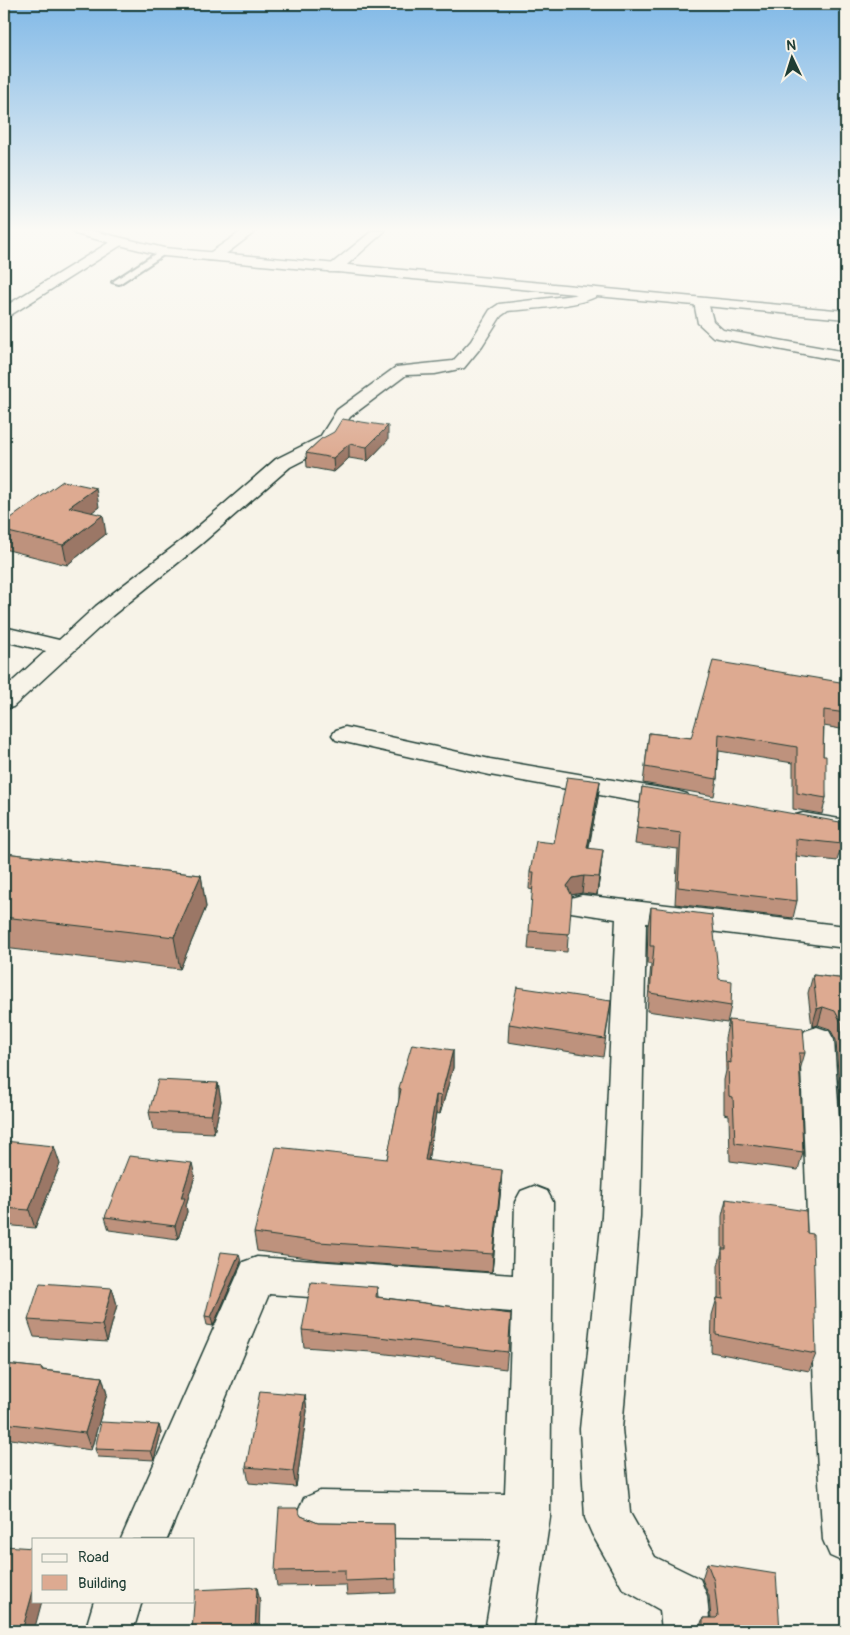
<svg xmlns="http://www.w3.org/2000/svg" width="850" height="1635" viewBox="0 0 850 1635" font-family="Pangolin,sans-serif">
  <rect width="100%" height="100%" fill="#f7f3e8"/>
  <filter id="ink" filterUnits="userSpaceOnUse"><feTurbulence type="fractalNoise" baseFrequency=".02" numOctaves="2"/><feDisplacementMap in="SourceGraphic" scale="10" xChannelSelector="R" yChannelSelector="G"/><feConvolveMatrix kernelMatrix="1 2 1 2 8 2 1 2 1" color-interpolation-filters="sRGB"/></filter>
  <g filter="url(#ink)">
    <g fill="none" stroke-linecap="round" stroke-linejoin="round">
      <g stroke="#1f3d34" stroke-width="4">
        <path id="service" d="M161,250l7,2 -49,32 -7,-2z"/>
      </g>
      <g stroke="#1f3d34" stroke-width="3">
        <path id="minor" d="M242,231h14l-38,29h-10l-2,-3 2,-3z
          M372,231h13l-46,41h-10l-2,-3 2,-3z
          M118,237l6,4 -1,3 -114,72 -5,1v-10z
          M595,288l7,4c-10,14 -75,17 -94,19l-7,5 -19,30 -18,22 -29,6 -29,1 -56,42 -17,28 -43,22 -90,78 -88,71 -99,91 -9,2v-20l42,-38 -42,-10v-14l55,13 37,-34 90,-69 90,-78 44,-22 17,-27 59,-43 57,-6 18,-20 19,-31 9,-6 75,-9z
          M701,298l7,4 5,19 10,9 123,22v10l-133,-25 -15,-14 -4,-21z
          M345,727l145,32 187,32 10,3 4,6 -4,6 -10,3 -187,-34 -154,-35 -4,-5 4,-5z
          M803,813l43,7v18l-53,-10 -4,-6 4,-6z
          M582,895l264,31v22l-200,-25 -6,293 -18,213 8,84 25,44 45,22 7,17 3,35h-48l-2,-21 -37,-21 -31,-55 -7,-16 -5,-89 22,-213 14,-297 -45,-7 -4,-7 4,-7z
          M817,1027l12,4 5,9 12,194v329l-16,-7 -7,-16 -7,-102 -16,-398 5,-9z
          M534,1186l13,5 6,11 -3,315 -17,114h-48l16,-92 -181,-2 -16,-7 -7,-16 7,-16 16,-7 185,3 7,-182 -243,-18 -102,245h-46l122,-277 14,-5 256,18 2,-73 6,-11z
          M94,1601h48l-9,30h-48z"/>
      </g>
      <g stroke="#1f3d34" stroke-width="3">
        <path id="tertiary" d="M73,231h20l71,17 682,63v8l-682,-63 -89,-22z"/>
      </g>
      <use href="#service" fill="#f7f3e8" fill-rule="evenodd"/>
      <use href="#minor" fill="#f7f3e8" fill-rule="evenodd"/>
      <use href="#tertiary" fill="#f7f3e8" fill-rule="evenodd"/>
    </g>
    <path fill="#be927d" stroke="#1f3d34" d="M321,439l67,1 -20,21 -19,-3 -15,14 -27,-5 -1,-14z
      M99,507l-8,5 15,22 -39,31 -63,-16v-26z
      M846,683v47l-22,-4 -1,30 3,42 -4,16 -29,-5v-46l-74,-12 -2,28 -3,17 -71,-13 6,-50 42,5z
      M600,781l-2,17 -9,50 12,19 -4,28 -15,-2 -11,2 -4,57 -39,-3 5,-59 -4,-1 1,-17 24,-29z
      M642,787l200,57 -5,17 -41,-5 1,45 -4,17 -118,-14 3,-55 -43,-5z
      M4,853l197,22 5,32 -26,62 -176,-21z
      M651,907l68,72 12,27 -4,17 -80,-12 4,-47h-4l1,-39z
      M813,975l33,4v227l-10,-166 -6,-11 -12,-4 -6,2 -4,-34z
      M611,1001l-8,56 -95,-15 1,-18z
      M729,1020l76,33 -5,17 3,82 -5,18 -68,-9 -1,-46 -5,-1v-34l2,-9 -1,-33z
      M453,1050v18l-13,46 -4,-1 -8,48 73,26 -9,85 -171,-12 -64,-9 -3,-18 133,-74 12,-59v-12z
      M218,1083l3,18 -7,32 -61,-3 -4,-18z
      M4,1141l56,23 -25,64 -31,-3z
      M195,1176l-9,29 1,7 -9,27 -69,-9 -4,-13z
      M726,1199l90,155 -7,17 -98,-19 1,-37 5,-17h1v-32l4,-15v-35z
      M241,1262l-28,64 -6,-1 -2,-9z
      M377,1287l1,10 133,17 -5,55 -135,-17 -67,-5 -2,-17z
      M112,1288l5,17 -10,37 -73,-5 -6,-17z
      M4,1364l38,4 1,2 59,7 5,17 -16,56 -87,-12z
      M305,1395l2,16 -11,76 -47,-4 -3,-16z
      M159,1425l2,8 -7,27 -56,-3 -3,-8z
      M301,1516l17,7 76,1 2,69 -49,2 -1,-10 -69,1 -2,-15z
      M707,1563l73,68h-82l5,-13h8l-2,-22 -7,-17z"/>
    <path fill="#9b7766" stroke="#1f3d34" d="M388,426v14l-20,21 -1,-14z
      M349,444v14l-15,14 -1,-14z
      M96,488l3,19 -27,20 -3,-20z
      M103,515l3,19 -39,31 -4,-20z
      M600,781l-2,17 -13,67 2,-17z
      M603,850l-2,17 -4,28 2,-18z
      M201,875l5,32 -26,62 -6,-32z
      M584,876l-2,17 -11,2 -4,-9 6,-8z
      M823,1007l-5,18 -6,2 5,-18z
      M453,1050v18l-13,46 1,-18z
      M218,1083l3,18 -7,32 -3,-18z
      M436,1095v18l-11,65v-18z
      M54,1146l6,18 -25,64 -6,-18z
      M192,1163l3,13 -9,29 1,7 -9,27 -3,-13 6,-28z
      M502,1170l-1,17 -9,85 1,-18z
      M239,1254l2,8 -28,64 -2,-9z
      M112,1288l5,17 -10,37 -5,-17z
      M102,1377l5,17 -16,56 -6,-17z
      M305,1395l2,16 -11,76 -3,-16z
      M159,1425l2,8 -7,27 -3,-9z
      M257,1587l3,14 -1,30h-4z
      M34,1588v13h8l-8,30h-12z"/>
    <path fill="#ddaa91" stroke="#1f3d34" d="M342,419l46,7 -21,21 -18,-3 -16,14 -27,-5 15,-14 13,-7z
      M63,481l33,7 -27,19 34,8 -40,30 -59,-14v-8z
      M713,661l133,22v30l-22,-3 -1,46h3v42l-29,-5v-46l-78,-13 -2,45 -72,-12 4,-34 42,5z
      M567,777l33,4 -13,67 16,2 -4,27 -15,-1 -11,2 -6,8 5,10 -3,38 -40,-3 5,-59h-4l6,-31 18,2z
      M642,787l198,35 2,22 -46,-5 1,62 -119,-14 3,-54 -44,-6z
      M4,853l197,22 -27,62 -170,-20z
      M651,907l61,8 7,64 13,2 -1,25 -81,-13 4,-47h-4z
      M813,975l33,4v115l-5,-72 -6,-11 -12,-4 -6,2z
      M517,987l94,14 -6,38 -96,-15z
      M729,1020l74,8 2,25h-6l4,99 -68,-9 -2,-46 -4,-1 -1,-34 3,1z
      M412,1044l41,6 -12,46 -5,-1 -11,65 77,10 -9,84 -174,-12 -65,-9 22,-86 111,12 14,-70 -2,-1z
      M158,1080l60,3 -7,32 -62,-3z
      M4,1141l50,5 -25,64 -25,-2z
      M129,1156l63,7 -11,35h4l-10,28 -70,-9z
      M726,1199l80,12 1,22 6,1 3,120 -100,-19 1,-37 6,1 -1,-50h4z
      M221,1252l18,2 -28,63 -6,-1z
      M311,1282l66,5 -1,10 135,17 -3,38 -138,-16 -68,-6z
      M40,1283l72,5 -10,37 -74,-5z
      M4,1364l38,4 -1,2 61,7 -17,56 -81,-10z
      M260,1391l45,4 -12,76 -47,-4z
      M101,1422l58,3 -8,26 -56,-2z
      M279,1508h18l4,8 17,7 76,1 2,55 -51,2v-11l-70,1z
      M4,1546l30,2v40l-12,43 -18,-1z
      M707,1563l69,11 4,57h-77v-13h13l2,-2 -4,-35z
      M257,1587l-2,44h-63l3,-41z"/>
  </g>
  <linearGradient id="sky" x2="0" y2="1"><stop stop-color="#81b9e7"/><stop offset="0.5" stop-color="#fbfaf5"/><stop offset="1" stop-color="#fbfaf5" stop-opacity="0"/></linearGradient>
  <rect width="850" height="459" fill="url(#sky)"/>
  <rect width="850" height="1635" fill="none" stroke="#f7f3e8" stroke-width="20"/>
  <rect x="10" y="10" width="830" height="1615" fill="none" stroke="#1f3d34" stroke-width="2" filter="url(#ink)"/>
  <rect x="32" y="1538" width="162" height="65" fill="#f7f3e8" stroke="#a1aaa0"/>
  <rect x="42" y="1554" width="25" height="8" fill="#f7f3e8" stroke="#a1aaa0"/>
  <text x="78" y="1562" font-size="15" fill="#1f3d34">Road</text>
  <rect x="42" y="1575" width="25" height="15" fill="#ddaa91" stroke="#a1aaa0"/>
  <text x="78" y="1588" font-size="15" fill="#1f3d34">Building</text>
  <g transform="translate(792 58) rotate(356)" stroke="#f7f3e8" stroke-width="4" paint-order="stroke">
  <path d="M0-4L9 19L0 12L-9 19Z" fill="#1f3d34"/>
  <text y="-8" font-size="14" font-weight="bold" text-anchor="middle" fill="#1f3d34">N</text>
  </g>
</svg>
